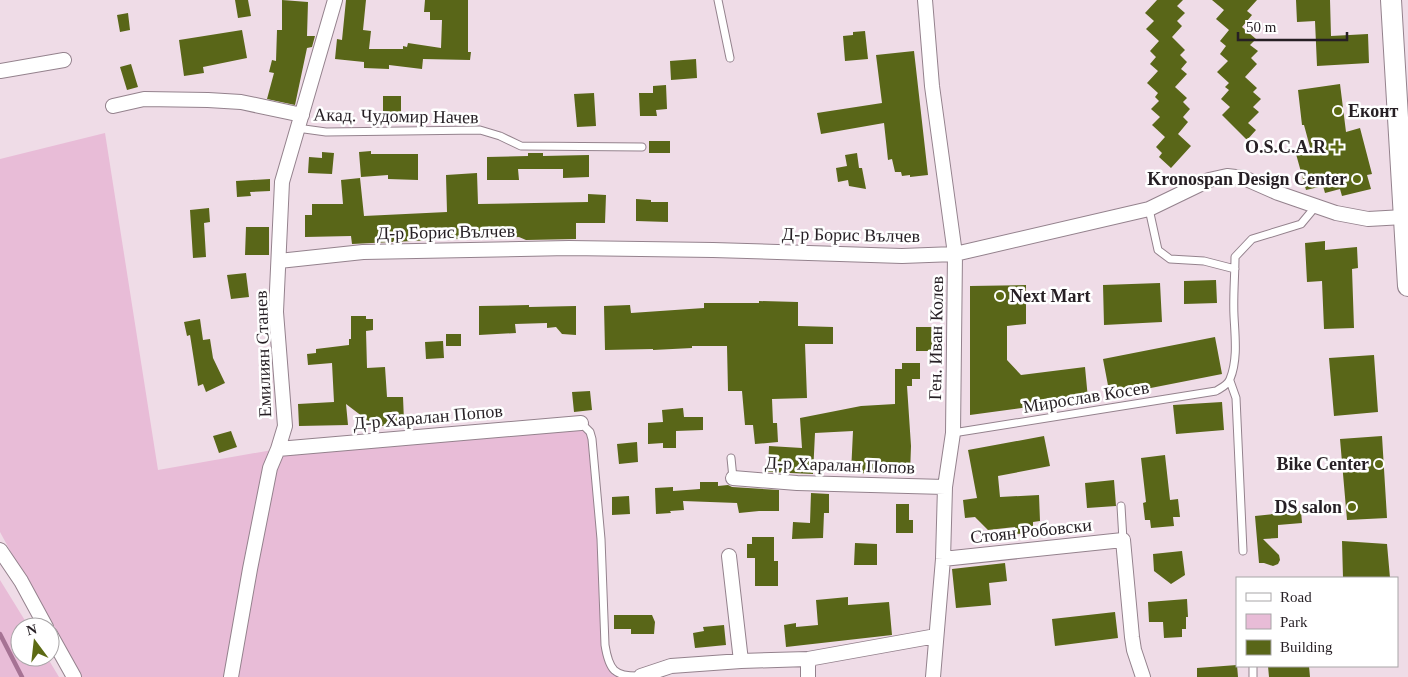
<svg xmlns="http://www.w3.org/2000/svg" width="1408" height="677" viewBox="0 0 1408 677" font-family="'Times New Roman',serif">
  <rect width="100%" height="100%" fill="#efdce7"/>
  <path fill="#e8bcd7" d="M105,133l53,337 120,-21 303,-26 9,9 15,213 7,23 29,9h-562l-79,-145v-373z
    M0,580l29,47h-9v30h27l12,20h-59z"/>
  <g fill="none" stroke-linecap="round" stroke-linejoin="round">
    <path stroke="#a67394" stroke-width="4.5" d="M0,634l22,43"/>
  </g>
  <path fill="#596618" d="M235,0h13l3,16 -13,2z
    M282,0l26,2 -1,34h8l-3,11 -5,1 -12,57 -28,-6 7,-26 -5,-1 3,-12 4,1 1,-31h5z
    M346,0h20l-3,30 8,1 -2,18h34v-3l4,1 1,-4 33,5 1,-28h-12v-8h-6l1,-12h43v52h3l-1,8 -47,-1 -1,10 -33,-4v4l-25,-1v-6l-29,-3 2,-20 5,1z
    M1157,0h26l-6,6 8,7 -8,8 5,5 -10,11 13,13 -5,5 7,7 -6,7 6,5 -12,13 12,11 -4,4 7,7 -7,8 5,5 -10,12 13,12 -20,22 -12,-11 3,-4 -6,-6 9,-10 -13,-12 8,-8 -9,-8 8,-8 -4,-4 3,-4 -11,-10 11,-12 -8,-7 6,-7 -6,-6 9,-10 -13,-12 8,-8 -9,-8z
    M1212,0h45l-10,11 5,4 -10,12 14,12 -6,6 8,6 -7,7 6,6 -12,13 12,11 -4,4 8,7 -8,8 6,5 -11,11 8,7 -9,10 -25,-25 8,-8 -9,-8 8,-9 -4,-3 4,-4 -12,-11 11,-11 -8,-7 6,-8 -6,-5 9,-11 -13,-11 8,-9z
    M1296,0h34l1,36 37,-2 1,29 -52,3 -2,-45 -18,1z
    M128,13l2,17 -10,2 -3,-17z
    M242,30l5,28 -44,9 1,6 -20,3 -5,-36z
    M865,31l3,28 -23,2 -2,-25 10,-1v-3z
    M914,51l14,124 -18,2v-2l-8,1 -1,-4h-6l-3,-13 -4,1 -4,-37 -63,11 -4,-21 65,-10 -6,-48z
    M696,59l1,19 -26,2 -1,-19z
    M131,64l7,23 -11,3 -7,-23z
    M1340,84l6,48 14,-4 12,46 -5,1 4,14 -29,7 -2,-7 -15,4 -2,-7 -17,4 -10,-36 15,-3 -7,-26h-2l-4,-35z
    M666,85l1,24 -11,1 1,6h-17l-1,-23h14v-7z
    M594,93l2,33 -19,1 -3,-33z
    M383,96h18v21h-18z
    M649,141h21v12h-21z
    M371,151v3h47v26l-30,-1v-4l-27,2 -2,-25z
    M322,152l12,1 -2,21 -24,-1 1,-16 13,1z
    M528,153h15v3l46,-1v22l-26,1v-9h-45l1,11h-32v-23l41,-1z
    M857,153l2,15h3l4,21 -17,-3 -1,-6 -10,2 -2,-14 11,-2 -2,-11z
    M477,173l1,31 110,-2v-8l18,1 -1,28h-29v16l-50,1 -7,-3 -45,1 -122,6 -1,-8 -46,1v-22h7v-11h31l-2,-24 19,-2 4,38 83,-4 -1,-37z
    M270,179v12l-20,1 1,4 -14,1 -1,-16z
    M636,199l15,1v2h17v20l-32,-1z
    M209,208l1,14 -6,1 2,34 -13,1 -3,-48z
    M246,227h23v28h-24z
    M1325,241v9l32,-3 1,21 -6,1 2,59 -30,1 -2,-48 -15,1 -2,-39z
    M246,273l3,24 -18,2 -4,-24z
    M1216,280l1,23 -33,1v-23z
    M1160,283l2,39 -58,3 -1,-40z
    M1026,285v39l-19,2v34l14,15 64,-8 3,32 -118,16v-129z
    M759,301l39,1v24l35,1v17h-28l2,54 -35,1 1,24h4l1,19 -23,2 -2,-19h-8l-3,-34h-14l-1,-45h-35v2l-39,2v-1l-48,1 -1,-44 26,-1 1,8 73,-5v-5h55z
    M529,305v2l47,-1v29l-14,-1 -6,-7 -9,1v-5l-32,1 1,9 -37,2v-29z
    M351,316h15v3h7v11l-7,1 1,37 18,-1 2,30h16l1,24 -19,5h-10l-29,-22 2,21 -49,1 -1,-22 36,-2 -2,-39 -24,2 -1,-11 9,-1v-4l33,-4v-6h2z
    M200,319l3,21 7,-1 3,19 12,25 -19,9 -3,-8 -5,2 -8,-51 -3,1 -3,-14z
    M916,327h20v24h-20z
    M446,334h15v12h-15z
    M1215,337l7,37 -112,22 -7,-37z
    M443,341l1,17 -18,1 -1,-17z
    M1374,355l4,57 -44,4 -5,-58z
    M902,363h18v16h-8v7h-5l4,60 -1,28 -59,-1 2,-42 -38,2 -2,41 -45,-2 1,-26 33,2 -2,-30 61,-12 34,-2v-35h7z
    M590,391l2,19 -18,2 -2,-20z
    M1222,402l2,28 -48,4 -3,-29z
    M683,408l1,9h19v13l-27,1v17h-13v-5l-15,1v-21l15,-1 -1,-12z
    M231,431l6,16 -18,6 -6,-17z
    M1044,436l6,30 -52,10 2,21 39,-2 1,26 -7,1v11l-18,1v-7l-27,3 -13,-13 -10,1 -2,-18 14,-2 -9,-48z
    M1382,436l5,82 -40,2 -7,-81z
    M637,442l1,20 -19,2 -2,-20z
    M1165,455l5,45 8,-1 2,18h-7l1,9 -23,2 -1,-8h-5l-2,-17 3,-1 -5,-44z
    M1114,480l2,26 -29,2 -2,-25z
    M700,482h18v4l10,-1 4,2 47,3v21h-20l-20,2 -2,-10 -54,-2 1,9 -14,1 1,2 -15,1 -1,-26 18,-1v4l27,-2z
    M811,493l18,1v19h-5l-1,25 -31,1 1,-17 17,1z
    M629,496l1,18 -18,1v-18z
    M896,504h13v16h4v13h-17z
    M1301,511l1,12 -24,2v13l-15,1 16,16 1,5 -2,4 -5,2 -9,-3h-5l-4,-47z
    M752,537h22v24h4v25h-23v-28h-8v-14h5z
    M1342,541l45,3 3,34h-47z
    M855,543l22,1v21h-23z
    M1182,551l3,24 -14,9 -17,-13 -1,-17z
    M1005,563l2,18 -18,2 2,22 -35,3 -4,-39z
    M848,597v8l41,-3 3,33 -106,12 -2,-22 12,-2v4l22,-2 -2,-25z
    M1187,599l1,18h-2v12h-4v8l-18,1 -1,-16h-14l-1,-20z
    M1115,612l3,26 -63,8 -3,-27z
    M614,615h38l3,7 -1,12h-23v-5h-17z
    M724,625l2,20 -31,3 -2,-15 11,-2 -1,-4z
    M1237,665l1,12h-41v-9z
    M1268,666h41l1,11h-41z"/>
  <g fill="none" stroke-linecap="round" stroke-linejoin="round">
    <g stroke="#94828d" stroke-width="9">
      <path id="service" d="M718,0l12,58
        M297,128l29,4 154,-2 20,6 21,10 121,1
        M1149,209l9,41 12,9 34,2 31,8
        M1230,381l6,17 7,153
        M581,423l9,9 2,7 9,100 4,106c4,25 9,32 36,31
        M953,433l263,-42c5,-3 12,-6 14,-12 8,-19 5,-43 4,-63 -1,-20 1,-40 1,-59l17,-18 49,-15 15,-18
        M731,458l2,20
        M1121,506l2,34
        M1253,666v11"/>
    </g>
    <g stroke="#94828d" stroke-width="16">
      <path id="minor" d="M925,0l7,86 23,168 -2,179 -8,54 -2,72 -10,118
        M0,71l64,-11
        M113,106l31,-7 64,1 33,2 61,13
        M279,261l84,-9 206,-4 144,2 189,6 53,-2 194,-45 60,-29 18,-4 17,2 34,15 58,20 32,6 36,-2
        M278,449l303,-26
        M733,478l64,5 148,4
        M0,550l21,31 25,46
        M729,556l12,105
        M943,559l180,-19 9,97 2,13 9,27
        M50,634l24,43
        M808,659v18
        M641,676l30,-10 70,-5 67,-2 128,-23
        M231,677l19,-108 20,-101 8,-19 7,-23 -9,-114 6,-130 53,-182"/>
    </g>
    <g stroke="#94828d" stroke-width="22">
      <path id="secondary" d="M1391,0l17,286"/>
    </g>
    <use href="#service" stroke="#fff" stroke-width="7"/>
    <use href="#minor" stroke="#fff" stroke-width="14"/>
    <use href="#secondary" stroke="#fff" stroke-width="20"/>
  </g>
  <g fill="#5c6a13" stroke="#fff" stroke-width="2">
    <circle cx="1338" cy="111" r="5"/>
    <path d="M1334.5 139.5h5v5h5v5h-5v5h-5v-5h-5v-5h5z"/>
    <circle cx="1357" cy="179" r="5"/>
    <circle cx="1000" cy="296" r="5"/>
    <circle cx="1379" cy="464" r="5"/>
    <circle cx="1352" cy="507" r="5"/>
  </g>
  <g text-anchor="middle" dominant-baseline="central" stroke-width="5" stroke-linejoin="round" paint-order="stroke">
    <g font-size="18" font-weight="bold" fill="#261f24" stroke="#fff" text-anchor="end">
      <text x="1348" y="111" text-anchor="start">Еконт</text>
      <text x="1326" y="147">O.S.C.A.R</text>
      <text x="1347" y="179">Kronospan Design Center</text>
      <text x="1010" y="296" text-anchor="start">Next Mart</text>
      <text x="1369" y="464">Bike Center</text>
      <text x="1342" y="507">DS salon</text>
    </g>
    <g font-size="18" fill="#261f24" stroke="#fff">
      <text transform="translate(396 116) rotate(1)">Акад. Чудомир Начев</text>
      <text transform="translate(446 232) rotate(-1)">Д-р Борис Вълчев</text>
      <text transform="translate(851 235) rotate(1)">Д-р Борис Вълчев</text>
      <text transform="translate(936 338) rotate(-89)">Ген. Иван Колев</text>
      <text transform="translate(263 354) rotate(-92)">Емилиян Станев</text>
      <text transform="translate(1086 397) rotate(-9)">Мирослав Косев</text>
      <text transform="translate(428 417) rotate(-5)">Д-р Харалан Попов</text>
      <text transform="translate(840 465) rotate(2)">Д-р Харалан Попов</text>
      <text transform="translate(1031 531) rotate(-6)">Стоян Робовски</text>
    </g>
  </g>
  <rect x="1236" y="577" width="162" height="90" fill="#ffffff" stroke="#a8a5a7"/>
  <rect x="1246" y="593" width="25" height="8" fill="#ffffff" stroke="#a8a5a7"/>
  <text x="1280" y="602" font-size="15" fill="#261f24">Road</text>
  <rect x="1246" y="614" width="25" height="15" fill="#e8bcd7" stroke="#a8a5a7"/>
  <text x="1280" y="627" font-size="15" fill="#261f24">Park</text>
  <rect x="1246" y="640" width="25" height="15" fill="#596618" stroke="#a8a5a7"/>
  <text x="1280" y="652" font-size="15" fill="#261f24">Building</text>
  <g transform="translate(35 642) rotate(345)"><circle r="24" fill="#ffffff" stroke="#a8a5a7"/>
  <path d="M0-4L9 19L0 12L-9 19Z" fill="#5c6a13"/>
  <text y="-8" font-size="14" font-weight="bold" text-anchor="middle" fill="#261f24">N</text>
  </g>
  <path d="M1238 32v8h109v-8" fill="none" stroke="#261f24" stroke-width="2.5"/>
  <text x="1246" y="32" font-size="15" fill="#261f24" stroke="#ffffff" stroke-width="4" paint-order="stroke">50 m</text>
</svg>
